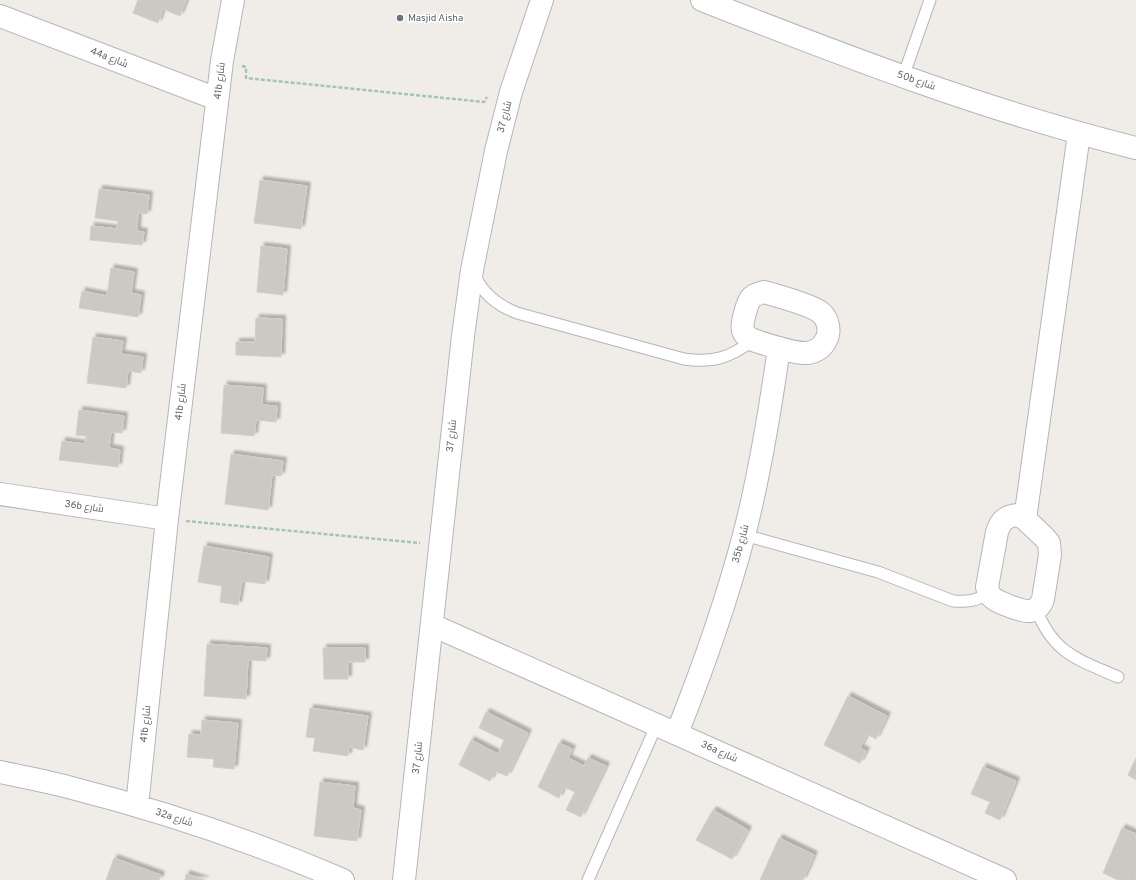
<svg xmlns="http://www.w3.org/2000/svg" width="1136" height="880" viewBox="0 0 1136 880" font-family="Overpass,Cairo,sans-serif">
  <defs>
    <filter id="shadow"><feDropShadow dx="3.5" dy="-3.5" stdDeviation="1" flood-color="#0004"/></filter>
  </defs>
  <rect width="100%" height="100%" fill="#f0ede8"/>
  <path fill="#ccc8c4" stroke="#d5cec6" filter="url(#shadow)" d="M138,0h48l-6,16 -17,-7 -5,14 -25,-10z
    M260,180l47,6 -6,43 -47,-6z
    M99,189l50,6 -2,19 -9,-1 -1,18 7,1 -2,13 -52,-5 1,-14 26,3 1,-8 -23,-3z
    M261,246l26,3 -4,46 -26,-3z
    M111,268l23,4 -3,21 10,2 -3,22 -59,-9 3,-17 25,5z
    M256,318l26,1 -1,38 -45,-2v-13h19z
    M93,337l30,4 -2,13 22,3 -2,16 -13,-2 -2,17 -39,-5z
    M224,385l39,3 -1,17 15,1 -1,16 -20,-2 -2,16 -33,-3z
    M79,410l45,6 -2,17 -11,-1 -2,16 11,2 -2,17 -59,-7 3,-19 23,3 1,-8 -10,-1z
    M231,454l52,7 -2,15 -9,-1 -4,35 -43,-6z
    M204,546l65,11 -4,27 -23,-3 -4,24 -18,-3 2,-16 -24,-4z
    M207,644l60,4 -1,13 -18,-1 -2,39 -42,-3z
    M323,648h42v14h-17v17h-24z
    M848,696l39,20 -11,23 -9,-5 -7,14 6,3 -6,12 -36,-18z
    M310,708l58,8 -5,34 -14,-3 -1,9 -35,-5 2,-13 -9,-1z
    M486,712l42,21 -21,43 -12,-5 -5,10 -31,-16 12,-25 27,14 6,-14 -25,-12z
    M202,720l36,3 -4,46 -21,-2 1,-8 -27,-2 2,-23 12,1z
    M559,743l13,6 -4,9 16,8 4,-8 18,8 -25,51 -15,-7 9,-18 -11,-5 -5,11 -21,-11z
    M1136,758v22l-8,-5z
    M983,767l33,14 -16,39 -15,-7 5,-11 -19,-8z
    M320,782l35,4 -2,22 8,2 -4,31 -43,-5z
    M713,810l35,20 -16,29 -36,-19z
    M1122,828l14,6v46h-18l-15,-7z
    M779,838l35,17 -11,25h-43z
    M114,858l47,17 -2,5h-53z
    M186,874l19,6h-20z"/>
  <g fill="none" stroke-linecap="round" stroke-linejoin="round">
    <g stroke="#b3b6b9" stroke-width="13">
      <path id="lane" d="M903,77l27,-77
        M474,274c9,20 23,31 43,39l167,46c29,4 46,-1 69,-19
        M744,535l134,37 75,29c15,1 23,0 36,-8
        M1036,609c18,45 41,50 82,68
        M588,880l69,-156"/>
    </g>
    <g stroke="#b3b6b9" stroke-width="24">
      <path id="street" d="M702,0c142,56 285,111 434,148
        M0,16l217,83
        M764,292c14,4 45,12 56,20 8,6 11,19 6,28 -4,8 -11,12 -19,13 -12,1 -42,-9 -54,-13 -4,-2 -8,-4 -10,-9 -2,-7 4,-29 9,-34 4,-3 8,-4 12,-5z
        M0,494l167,25
        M1018,515l7,4 20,19 4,5 1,12 -7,44c-2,6 -6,11 -13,12 -7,1 -31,-8 -37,-13 -4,-3 -5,-7 -6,-11l10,-55c4,-12 9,-16 21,-17z
        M1025,519l54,-385
        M432,625l573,255
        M677,733c26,-65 49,-130 67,-198 16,-61 26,-124 35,-187
        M0,772c23,5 46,9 68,15 94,24 187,55 275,93
        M137,806l30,-287 55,-458 11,-61
        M404,880l59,-544 9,-66 24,-119 15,-59 31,-92"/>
    </g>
    <path stroke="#a1c9a7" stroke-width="2.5" stroke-dasharray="4 2" stroke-linecap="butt" d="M242,66l4,1v11l238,24 3,-5
      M186,521l234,22"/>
    <use href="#lane" stroke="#fff" stroke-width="11"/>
    <use href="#street" stroke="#fff" stroke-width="22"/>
  </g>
  <circle fill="#6b7280" stroke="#fff" stroke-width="1.5" cx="400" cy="18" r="4"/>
  <g text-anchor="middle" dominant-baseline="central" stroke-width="3" stroke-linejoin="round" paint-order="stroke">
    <g font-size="10" fill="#5b616d" stroke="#fff" text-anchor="start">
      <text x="408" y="18">Masjid Aisha</text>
    </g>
    <g font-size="10" fill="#5f6467" stroke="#fff">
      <text transform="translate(109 58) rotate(21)">44a شارع</text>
      <text transform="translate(220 81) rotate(-83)">41b شارع</text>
      <text transform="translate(916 81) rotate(19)">50b شارع</text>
      <text transform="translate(505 117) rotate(-75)">شارع 37</text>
      <text transform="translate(181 402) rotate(-83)">41b شارع</text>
      <text transform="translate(452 436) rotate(-84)">شارع 37</text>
      <text transform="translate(84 507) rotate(8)">36b شارع</text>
      <text transform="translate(741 544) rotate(-75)">35b شارع</text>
      <text transform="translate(146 724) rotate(-84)">41b شارع</text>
      <text transform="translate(719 752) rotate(24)">36a شارع</text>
      <text transform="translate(418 758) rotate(-84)">شارع 37</text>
      <text transform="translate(174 818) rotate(18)">32a شارع</text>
    </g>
  </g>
</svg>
